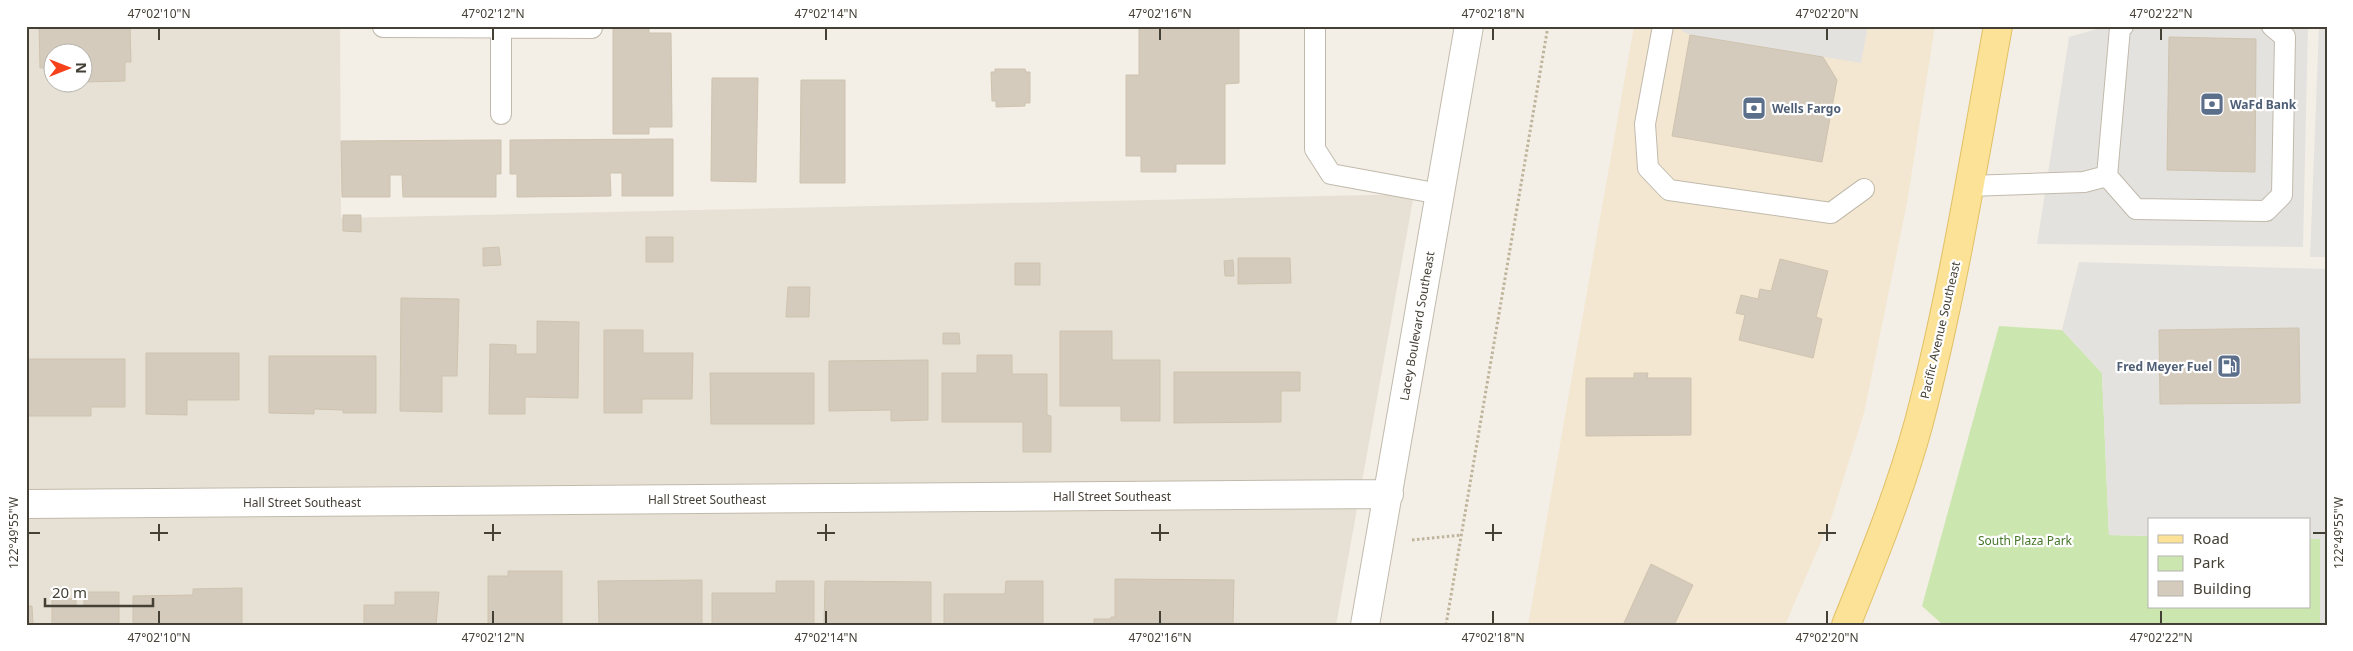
<svg xmlns="http://www.w3.org/2000/svg" width="2353" height="651" viewBox="0 0 2353 651" font-family="'Noto Sans',sans-serif">
<style>
.residential{fill:#e7e1d5;fill-rule:evenodd}
.commercial{fill:#f4e7d2}
.green{fill:#cce6b0}
.parking{fill:#e4e2de;fill-rule:evenodd}
.building{fill:#d4cbbc;stroke:#cfc3af}
.lines{fill:none;stroke-linecap:round;stroke-linejoin:round}
.lane-casing{stroke:#c1baac;stroke-width:22}
.street-casing{stroke:#c1baac;stroke-width:30}
.primary-casing{stroke:#e1c066;stroke-width:30}
.path{stroke:#bfb49b;stroke-width:3;stroke-dasharray:2.5 2.5;stroke-linecap:butt}
.lane{stroke:#fff;stroke-width:20}
.street{stroke:#fff;stroke-width:28}
.primary{stroke:#fce296;stroke-width:28}
.ticks{fill:none;stroke:#454036;stroke-width:2}
.labels{text-anchor:middle;dominant-baseline:central;stroke-width:4.5;stroke-linejoin:round;paint-order:stroke}
.service-label{font-size:12px;font-weight:bold;fill:#4e5e75;stroke:#fff;text-anchor:start}
.street-label{font-size:12px;fill:#454036;stroke:#fff}
.park-label{font-size:12px;fill:#45762a;stroke:#fff}
.neatline{fill:none;stroke:#454036;stroke-width:2}
.ticks-label{font-size:12px;text-anchor:middle;fill:#454036}
</style>
<rect width="100%" height="100%" fill="#f3efe6"/>
<path class="residential" d="M26,26H340L341,218L1414,194L1336,625H26ZM52,52H82V82H52Z"/>
<path class="commercial" d="M1634,26H1935L1907,203L1864,413L1831,519L1785,625H1528Z"/>
<path class="green" d="M1999,326L2062,330L2102,373L2109,535L2149,536V607H2309V539H2320V625H1943L1922,606Z"/>
<path class="parking" d="M1682,26H1868L1861,63L1690,35L1681,30Z
M2101,26H2308L2303,247L2037,244L2069,37L2100,28Z
M2319,26H2327V257H2310Z
M2079,262L2327,269V625H2320V539H2309V520H2149V536L2109,535L2102,373L2062,330ZM2299,328L2300,403L2160,404L2159,330Z"/>
<path class="building" d="M39,26H130L131,62H125V81L82,82V52H52V68H40Z
M613,26H649V33H671L672,127H649V134H613Z
M1139,26H1239V83L1225,84V164H1176V172H1141V156H1126V75H1139Z
M1690,35L1823,57L1837,80L1822,162L1672,136Z
M2169,37L2256,39L2255,172L2167,170Z
M995,69H1025L1026,72H1030V103H1025V106L996,107V101H992L991,72H995Z
M712,78H758L756,182L711,181Z
M801,80H845V183H800Z
M673,139V196H622V173H610L611,196L517,197V174H510V140Z
M501,140V174H496V197H403L402,175H390V197H342L341,141Z
M343,215H361V232L343,231Z
M646,237H673V262H646Z
M499,247L501,265L483,266V248Z
M1238,258H1290L1291,283L1238,284Z
M1780,259L1828,271L1816,317L1822,319L1813,358L1739,340L1745,315L1736,313L1741,295L1758,299L1760,289L1771,291Z
M1233,260L1234,276H1225L1224,261Z
M1015,263H1040V285H1015Z
M788,287H810L809,317H786Z
M401,298L459,299L457,376H442V412L400,411Z
M537,321L579,322L578,398L525,397V414H489L490,344L516,345V354H537Z
M2299,328L2300,403L2160,404L2159,330Z
M604,330H643V353H693L692,399H642V413H604Z
M1060,331H1112V360H1160V421H1121V406H1060Z
M943,333H959L960,344H943Z
M146,353H239V400H187V415L146,414Z
M977,355H1012V374H1047V415L1051,416V452H1023V422H942V373H977Z
M269,356H376V413H343V410L314,409V414L269,413Z
M26,359H125V407H91V416H26Z
M928,360V420L891,421V410L829,411V361Z
M1174,372H1300V391H1281V422L1174,423Z
M710,373H814V424H711Z
M1634,373H1648L1647,378H1691V435L1586,436V378H1634Z
M1651,564L1693,585L1674,625H1623Z
M508,571H562V625H488V576H508Z
M1115,579L1234,580L1233,625H1094V619H1111V617H1115Z
M702,580V625H599L598,581Z
M776,581H814V625H712V593H776Z
M825,581L931,582V625H824Z
M1006,581H1043V625H944V594H1005Z
M242,588V625H133V596L193,595V589Z
M84,592H119V625H52V598L76,599V606H84Z
M395,592H439L436,625H364V605H395Z
M26,606H32L33,625H26Z"/>
<g class="lines">
<g class="lane-casing">
<path id="lane" d="M1315,26V149L1331,174L1440,194
M1663,26L1645,124L1648,168L1669,190L1831,213L1864,189
M2123,26L2120,28L2107,176L2136,209L2266,211L2282,195L2285,37L2272,26
M383,27L592,28
M501,114V26
M1969,186L2084,182L2107,176"/>
</g>
<g class="street-casing">
<path id="street" d="M26,504L1389,494
M1365,625L1469,26"/>
</g>
<g class="primary-casing">
<path id="primary" d="M1846,625C1873,558 1900,492 1919,422C1953,292 1974,159 1998,26"/>
</g>
<path class="path" d="M1412,540L1461,535
M1446,625L1548,26"/>
<use href="#lane" class="lane"/>
<use href="#street" class="street"/>
<use href="#primary" class="primary"/>
</g>
<path class="ticks" d="M159,28V40M493,28V40M826,28V40M1160,28V40M1493,28V40M1827,28V40M2161,28V40M159,524V541M493,524V541M826,524V541M1160,524V541M1493,524V541M1827,524V541M28,533H40M150,533H168M484,533H501M817,533H835M1151,533H1169M1485,533H1502M1818,533H1836M2313,533H2326M159,611V624M493,611V624M826,611V624M1160,611V624M1493,611V624M1827,611V624M2161,611V624"/>
<defs>
<g id="bank-square" transform="scale(1.25)"><rect x="-9" y="-9" width="18" height="18" rx="4" fill="#5c6f8a" stroke="#fff"/><path d="M-6-4H6V4H-6ZM0-2.3a2.3 2.3 0 1 0 0 4.6a2.3 2.3 0 1 0 0-4.6Z" fill="#fff"/></g>
<g id="fuel-square" transform="scale(1.25)"><rect x="-9" y="-9" width="18" height="18" rx="4" fill="#5c6f8a" stroke="#fff"/><path d="M-5.5-6h7V0h2V4h1.3V-2.5L3-4.5l.8-.8L6-3V5H2.5V1h-1V6h-7ZM-4.2-4.7v3.2H.2V-4.7Z" fill="#fff"/></g>
</defs>
<g fill-rule="evenodd">
<use href="#bank-square" x="2212" y="104"/>
<use href="#bank-square" x="1754" y="108"/>
<use href="#fuel-square" x="2229" y="366"/>
</g>
<g class="labels">
<g class="service-label">
<text x="2230" y="104">WaFd Bank</text>
<text x="1772" y="108">Wells Fargo</text>
<text x="2212" y="366" text-anchor="end">Fred Meyer Fuel</text>
</g>
<g class="street-label">
<text transform="translate(1417 326) rotate(-80)">Lacey Boulevard Southeast</text>
<text transform="translate(1940 330) rotate(-77)">Pacific Avenue Southeast</text>
<text x="1112" y="496">Hall Street Southeast</text>
<text x="707" y="499">Hall Street Southeast</text>
<text x="302" y="502">Hall Street Southeast</text>
</g>
<g class="park-label">
<text x="2025" y="540">South Plaza Park</text>
</g>
</g>
<rect width="2353" height="651" fill="none" stroke="#ffffff" stroke-width="55"/>
<rect x="2148" y="518" width="162" height="90" fill="#ffffff" stroke="#b5b3af"/>
<rect x="2158" y="535" width="25" height="8" fill="#fce296" stroke="#b5b3af"/>
<text x="2193" y="544" font-size="15" fill="#454036">Road</text>
<rect x="2158" y="556" width="25" height="15" fill="#cce6b0" stroke="#b5b3af"/>
<text x="2193" y="568" font-size="15" fill="#454036">Park</text>
<rect x="2158" y="581" width="25" height="15" fill="#d4cbbc" stroke="#b5b3af"/>
<text x="2193" y="594" font-size="15" fill="#454036">Building</text>
<g transform="translate(68 68) rotate(90)"><circle r="24" fill="#ffffff" stroke="#b5b3af"/>
<path d="M0-4L9 19L0 12L-9 19Z" fill="#f5421b"/>
<text y="-8" font-size="14" font-weight="bold" text-anchor="middle" fill="#454036">N</text>
</g>
<path d="M45 598v8h108v-8" fill="none" stroke="#454036" stroke-width="2.5"/>
<text x="52" y="598" font-size="15" fill="#454036" stroke="#ffffff" stroke-width="4" paint-order="stroke">20 m</text>
<rect x="28" y="28" width="2298" height="596" class="neatline"/>
<g class="ticks-label">
<text x="159" y="18">47°02'10"N</text>
<text x="493" y="18">47°02'12"N</text>
<text x="826" y="18">47°02'14"N</text>
<text x="1160" y="18">47°02'16"N</text>
<text x="1493" y="18">47°02'18"N</text>
<text x="1827" y="18">47°02'20"N</text>
<text x="2161" y="18">47°02'22"N</text>
<text transform="translate(2339 533) rotate(-90)" y="4">122°49'55"W</text>
<text transform="translate(14 533) rotate(-90)" y="4">122°49'55"W</text>
<text x="159" y="642">47°02'10"N</text>
<text x="493" y="642">47°02'12"N</text>
<text x="826" y="642">47°02'14"N</text>
<text x="1160" y="642">47°02'16"N</text>
<text x="1493" y="642">47°02'18"N</text>
<text x="1827" y="642">47°02'20"N</text>
<text x="2161" y="642">47°02'22"N</text>
</g>
</svg>
